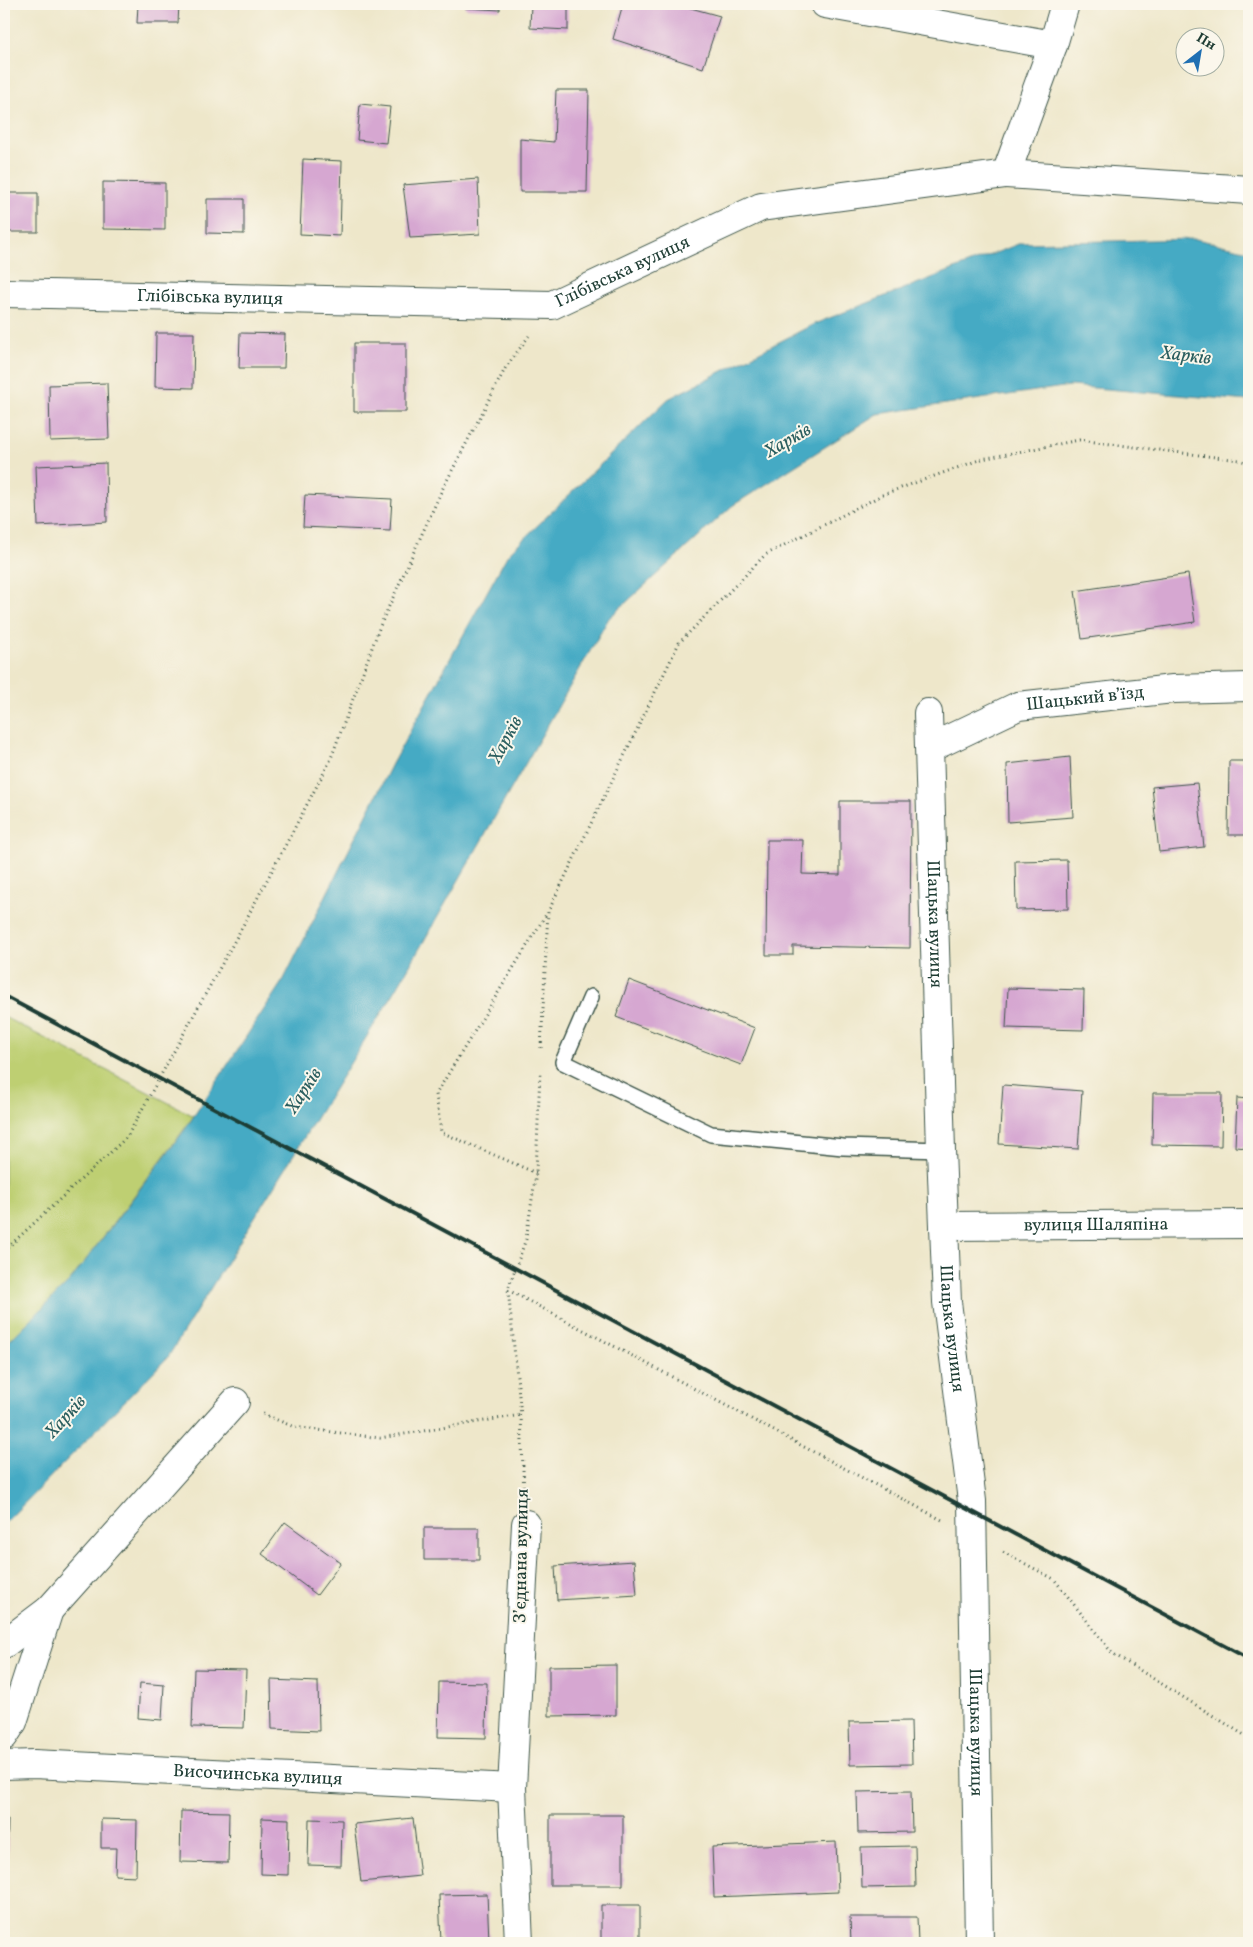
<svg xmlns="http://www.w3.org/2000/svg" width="1253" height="1947" viewBox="0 0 1253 1947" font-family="Vollkorn,serif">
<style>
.green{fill:#becf72;stroke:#6e8653}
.water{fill:#44aac4;stroke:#32747c}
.building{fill:#d6a7d1}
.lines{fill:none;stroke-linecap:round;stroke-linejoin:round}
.lane-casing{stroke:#3e564a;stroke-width:18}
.street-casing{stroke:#3e564a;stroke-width:30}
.path{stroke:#3e564a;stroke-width:3;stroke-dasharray:1 4;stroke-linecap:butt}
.lane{stroke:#fff;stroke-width:15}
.street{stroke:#fff;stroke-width:28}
.rail{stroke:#1f3d34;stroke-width:4}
.labels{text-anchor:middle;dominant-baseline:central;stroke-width:4;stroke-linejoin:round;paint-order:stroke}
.street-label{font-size:18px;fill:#1f3d34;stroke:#fbf7ec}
.water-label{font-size:19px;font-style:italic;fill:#2a5e5f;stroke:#fbf7ec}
</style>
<rect width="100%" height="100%" fill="#fbf7ec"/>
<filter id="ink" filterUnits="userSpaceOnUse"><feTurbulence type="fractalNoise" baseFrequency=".02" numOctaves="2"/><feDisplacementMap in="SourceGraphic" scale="10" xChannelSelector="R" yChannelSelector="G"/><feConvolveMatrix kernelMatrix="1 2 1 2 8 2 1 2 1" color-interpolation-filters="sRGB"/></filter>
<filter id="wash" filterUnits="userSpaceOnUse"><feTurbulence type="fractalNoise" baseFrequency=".0096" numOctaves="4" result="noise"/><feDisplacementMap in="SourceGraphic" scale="20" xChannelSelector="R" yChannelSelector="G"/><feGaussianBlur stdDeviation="1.12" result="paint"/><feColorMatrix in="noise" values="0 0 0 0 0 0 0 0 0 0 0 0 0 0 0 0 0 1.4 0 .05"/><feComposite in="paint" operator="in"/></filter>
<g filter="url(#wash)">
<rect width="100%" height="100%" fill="#eee7ca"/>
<path class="green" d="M4,1017L194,1116L70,1281L4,1346Z"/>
<path class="water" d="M1196,239L1249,251V401L1070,386L877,414L732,506L609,618L397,988L168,1357L4,1524V1346L70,1281L184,1131L284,979L393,762L508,554L668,399L814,324L1021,243Z"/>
<g id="blocks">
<path class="building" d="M138,4H179L178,23H137Z
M465,4H500V10L465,8Z
M531,4H568V30L530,28Z
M623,4H676L720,16L703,68L613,39Z
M556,90H589L587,192H520V139L554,142Z
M360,104L390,107L386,143L357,140Z
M303,159L342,161L340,236L300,234Z
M478,179L480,234L410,238L403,185Z
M103,182L165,183V230L103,229Z
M4,193H38V232H4Z
M207,199H244V234L207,233Z
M156,333H194L193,388L155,387Z
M240,333L285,334L284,368H239Z
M354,343H406V412H354Z
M107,383L109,439L50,441L49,385Z
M106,463L107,522L38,526L36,466Z
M305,495L392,499L390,531L303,527Z
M1188,574L1195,622L1082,639L1075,591Z
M1070,757L1073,817L1008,822L1007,764Z
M1229,761H1249V835H1228Z
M1197,783L1204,847L1159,852L1152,787Z
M840,801H911L910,948L793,946V955H766L767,840H803L802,874L840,875Z
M1067,860L1068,909L1016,910L1015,861Z
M629,980L755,1028L741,1065L616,1017Z
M1008,988L1084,990L1083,1030L1006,1028Z
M1003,1085L1082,1091L1078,1149L999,1144Z
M1153,1093H1222L1221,1146L1152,1145Z
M1237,1098L1249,1099V1148L1235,1147Z
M285,1522L341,1563L317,1595L262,1554Z
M424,1528H479V1560H424Z
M634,1561L637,1595L557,1600L555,1566Z
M616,1665V1715L549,1716V1666Z
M194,1669L246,1670L244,1728L192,1727Z
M271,1680L318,1682L319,1731L272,1729Z
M439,1682L487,1683L486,1738L438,1737Z
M140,1683L164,1685L162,1720L138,1718Z
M911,1721L912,1764L850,1765L849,1722Z
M911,1791L912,1832L858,1833L857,1792Z
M181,1811L229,1812L228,1863L180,1862Z
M550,1815H623V1885H550Z
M262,1818L289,1819L288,1875L261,1874Z
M413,1818L420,1876L361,1882L354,1824Z
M4,1819H8L7,1866H4Z
M101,1819L137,1820L136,1876L115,1875L116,1848H101Z
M309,1819L342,1820L341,1866L308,1865Z
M836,1842L838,1892L714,1897L712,1847Z
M915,1846L916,1887L862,1888L861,1847Z
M487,1894L489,1941L441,1942L439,1895Z
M601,1905H640V1943H601Z
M850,1917H917L918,1943H851Z"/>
</g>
</g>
<g filter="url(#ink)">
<use href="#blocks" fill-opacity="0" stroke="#3e564a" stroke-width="1"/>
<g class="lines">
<g class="lane-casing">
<path id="lane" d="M591,997L563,1062L711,1134L843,1147L941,1150"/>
</g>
<g class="street-casing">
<g id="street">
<path d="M825,4L1053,45"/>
<path d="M1006,174L1249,190"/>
<path id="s1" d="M4,293L552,305L761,207L1006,174L1053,45L1065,4"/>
<path id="s2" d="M928,713L941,1150L947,1302L972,1501L979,1943"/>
<path id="s3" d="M930,748L1018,706L1173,689L1249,687"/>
<path id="s4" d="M944,1226L1249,1224"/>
<path d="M4,1644L49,1610L235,1402"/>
<path d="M4,1736L13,1722L49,1610"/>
<path id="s5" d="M4,1765L34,1764L512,1788"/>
<path d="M519,1943L512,1788L526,1524"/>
</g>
</g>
<path class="path" d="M541,1048L548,912L679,643L765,555L884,494L982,459L1079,440L1239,460L1249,463
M536,1173L441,1132L436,1094L547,913
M4,1251L127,1137L240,931L330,761L380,626L442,490L506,367L529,336
M508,1290L942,1520
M263,1414L294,1427L380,1438L521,1415
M524,1496L521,1415L508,1289L526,1239L536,1173L540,1071
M1003,1552L1054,1579L1112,1653L1249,1738"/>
<use href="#lane" class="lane"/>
<use href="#street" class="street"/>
<path class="rail" d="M4,996L1249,1659"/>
</g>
</g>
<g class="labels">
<g class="street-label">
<text stroke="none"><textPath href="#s1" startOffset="626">Глібівська вулиця</textPath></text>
<text stroke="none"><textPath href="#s1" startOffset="206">Глібівська вулиця</textPath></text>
<text stroke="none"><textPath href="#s3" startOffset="165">Шацький в’їзд</textPath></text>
<text stroke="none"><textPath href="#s2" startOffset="211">Шацька вулиця</textPath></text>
<text stroke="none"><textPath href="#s4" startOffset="152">вулиця Шаляпіна</textPath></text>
<text stroke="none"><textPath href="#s2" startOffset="616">Шацька вулиця</textPath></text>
<text transform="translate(522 1556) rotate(-89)">З’єднана вулиця</text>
<text stroke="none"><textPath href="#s2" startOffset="1021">Шацька вулиця</textPath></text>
<text stroke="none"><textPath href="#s5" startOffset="254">Височинська вулиця</textPath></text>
</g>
<g class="water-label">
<text transform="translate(1186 356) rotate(7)">Харків</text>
<text transform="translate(788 441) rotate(-30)">Харків</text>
<text transform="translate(506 740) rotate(-62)">Харків</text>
<text transform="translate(304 1091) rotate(-57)">Харків</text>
<text transform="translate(66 1417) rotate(-48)">Харків</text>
</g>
</g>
<rect width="1253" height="1947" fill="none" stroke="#fbf7ec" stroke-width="20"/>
<g transform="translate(1200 52) rotate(31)"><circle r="24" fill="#fbf7ec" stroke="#a3ada2"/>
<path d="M0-4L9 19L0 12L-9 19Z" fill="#1f6fb2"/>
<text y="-8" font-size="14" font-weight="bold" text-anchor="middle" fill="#1f3d34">Пн</text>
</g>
</svg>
